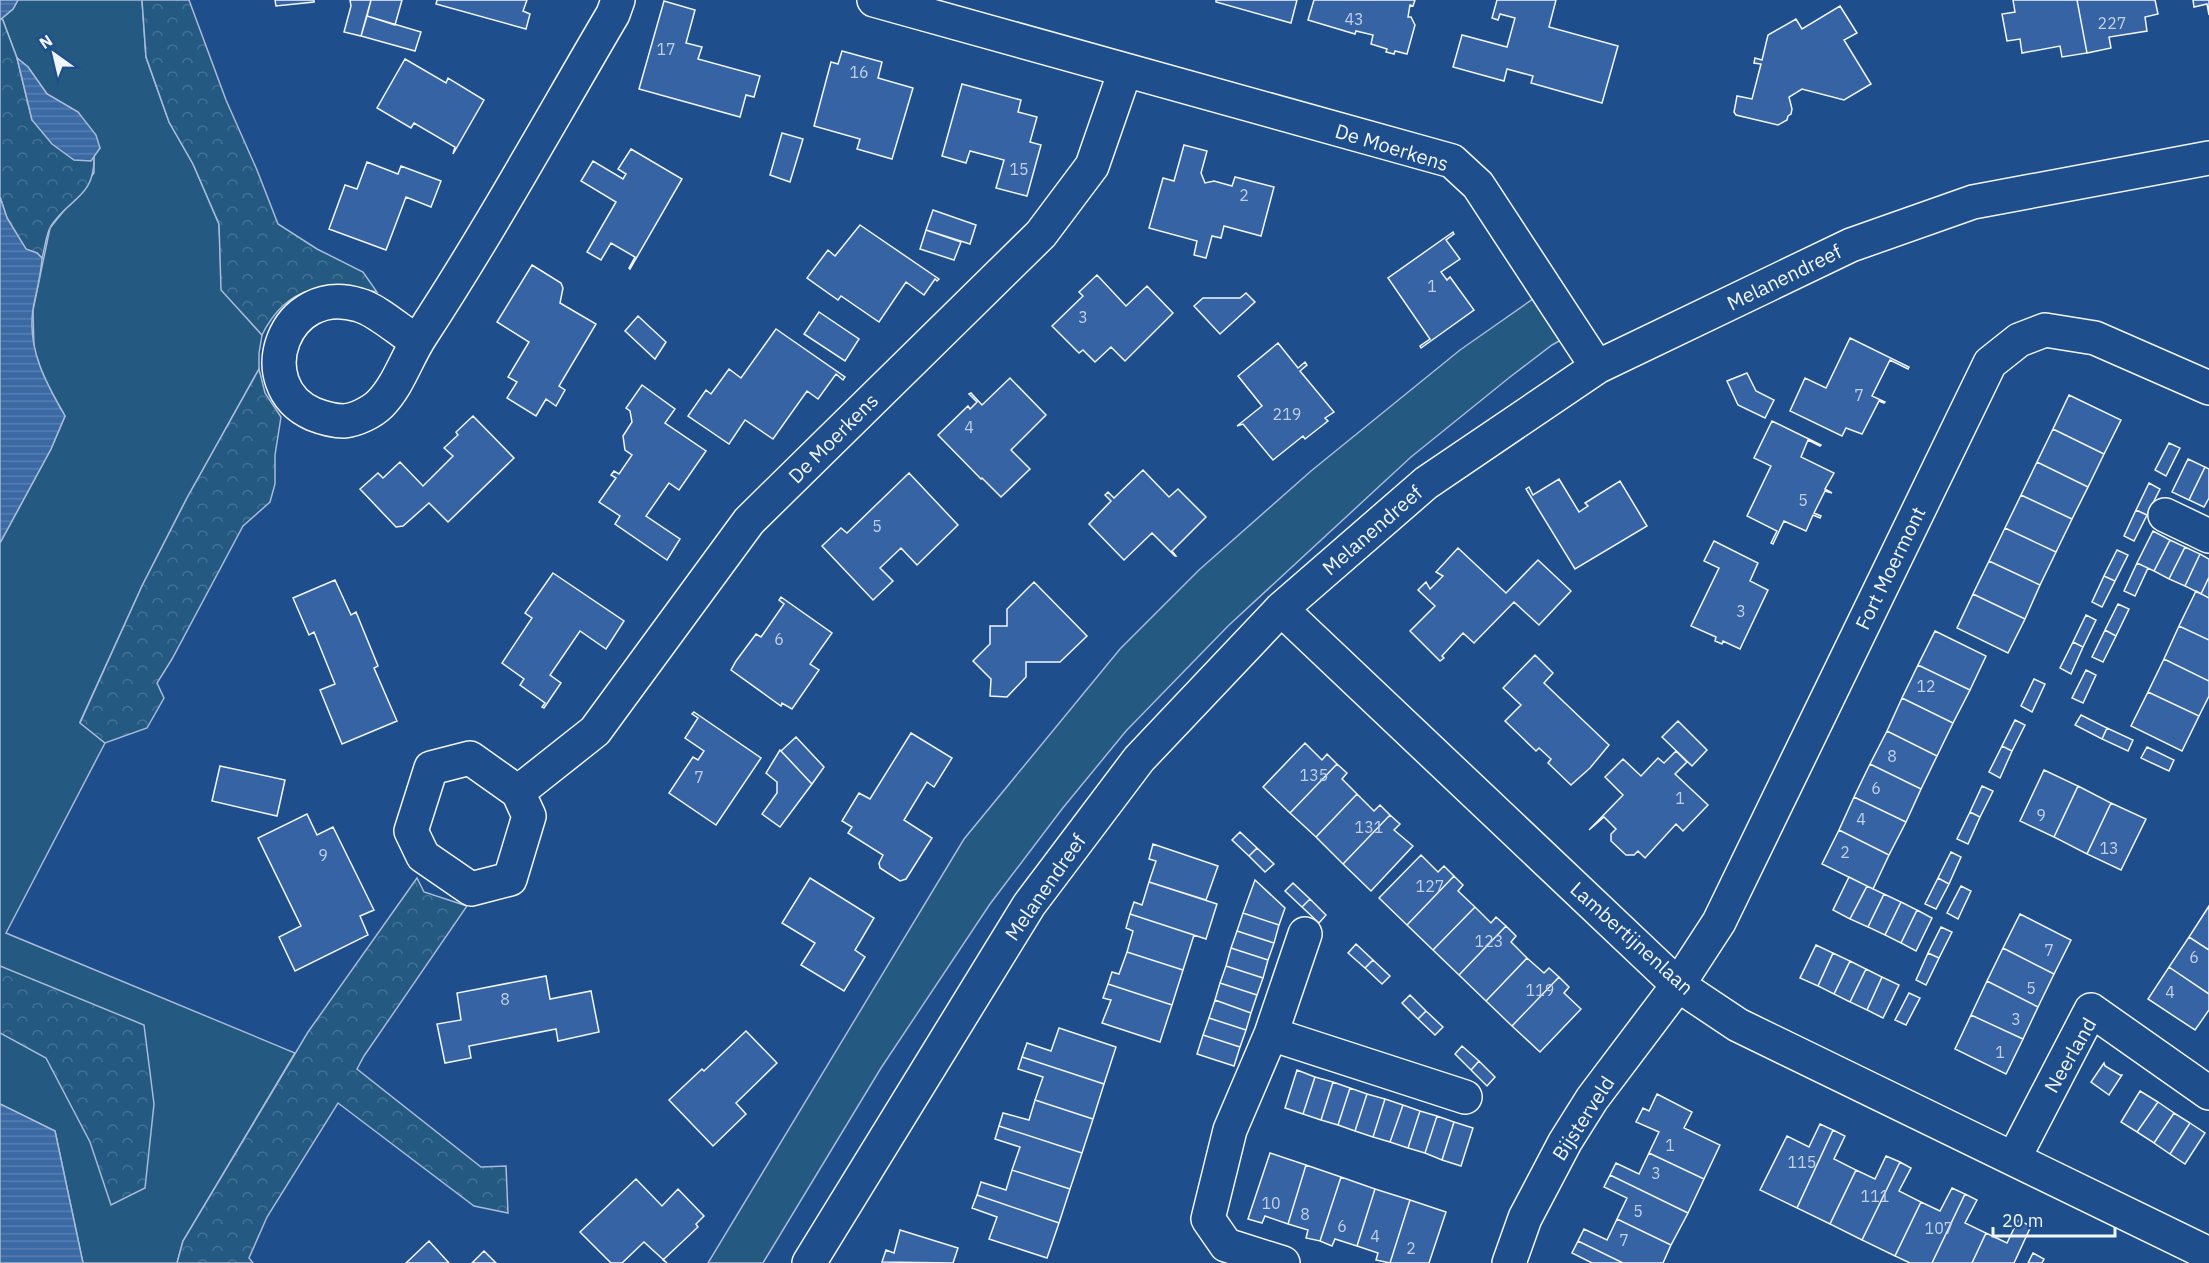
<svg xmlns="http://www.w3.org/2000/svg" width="2209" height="1263" viewBox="0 0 2209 1263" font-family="'IBM Plex Sans',sans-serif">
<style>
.green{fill:#245a82;stroke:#a8bbd7;stroke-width:1.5}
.forest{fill:url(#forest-crowns);stroke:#a8bbd7;stroke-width:1.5}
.water{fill:url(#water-rules);stroke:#a8bbd7;stroke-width:1.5}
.building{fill:#3563a3;stroke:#f2f6ff;stroke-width:1.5}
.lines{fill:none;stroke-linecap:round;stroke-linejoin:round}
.minor-casing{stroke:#f2f6ff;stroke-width:36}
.minor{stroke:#1f4e8c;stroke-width:33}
.labels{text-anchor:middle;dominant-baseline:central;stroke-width:4.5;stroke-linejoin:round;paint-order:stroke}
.number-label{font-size:16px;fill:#c3d1e8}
.street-label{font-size:20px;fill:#f2f6ff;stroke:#1f4e8c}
</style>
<defs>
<pattern id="forest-crowns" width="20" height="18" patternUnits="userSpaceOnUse" patternTransform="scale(1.5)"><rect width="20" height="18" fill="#245a82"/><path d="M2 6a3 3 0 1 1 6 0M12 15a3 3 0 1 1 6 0" fill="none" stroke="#447295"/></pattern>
<pattern id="water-rules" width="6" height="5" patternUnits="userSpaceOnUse" patternTransform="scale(1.5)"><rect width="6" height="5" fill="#3b69a3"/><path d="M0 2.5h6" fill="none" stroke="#587fb1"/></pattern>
</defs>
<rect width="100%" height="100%" fill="#1f4e8c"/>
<path class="green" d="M18,0H142L146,57L169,122L193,164L219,224L222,290L262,335L259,353V369L187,498L142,586L80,722L105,743L6,933L295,1053L183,1241L177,1263H83L55,1131L0,1104V543L51,449L65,416L45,381L34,350L33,310L50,228L94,173V155L100,148L78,112L47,94L28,67L17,58L2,18L13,9Z
M1540,294L1568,336L1552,345L1510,377L1411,457L1228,626L1126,731L1062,809L990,904L881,1068L763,1263H708L964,839L1120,649L1199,570L1311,471L1460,350Z"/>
<path class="forest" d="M142,0H189L226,100L257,170L278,224L317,249L363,272L377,292C327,281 287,284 262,335L221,290L219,224L193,164L169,122L146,57Z
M2,18L17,58L32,120L94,155C95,198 71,196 51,226C46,234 45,248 42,258L37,253L26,250L7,218L0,197V20Z
M259,369L265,393L281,417L275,455V484L270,502L243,526L172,659L157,683L164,698L147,728L105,743L80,723L142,586L187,498Z
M417,878L424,892L467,906L364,1056L357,1069L481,1167L506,1166L508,1213L474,1206L338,1103L267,1217L249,1258L253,1263H177L183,1241L308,1032Z
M0,966L144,1025L154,1104L145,1188L111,1205L90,1142L46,1058L0,1033Z"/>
<path class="water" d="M0,0H18L13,9L0,20Z
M17,58L28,67L47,94L78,112L96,135L100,148L91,161L74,160L52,144L32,120Z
M0,197L7,218L26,249L37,253L42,258C41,276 36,292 33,309C27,349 46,383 65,416L51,449L0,543Z
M0,1104L55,1131L83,1263H0Z"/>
<path class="building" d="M275,0H314V2L276,6Z
M350,0H371L361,36L344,32L351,6Z
M371,0H402L395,25L367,16Z
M437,0H527L523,11L530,14L526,29L436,4Z
M1216,0H1297L1291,23L1216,2Z
M1314,0H1415L1413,6L1410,5L1408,17H1411L1415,25L1407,54L1395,51L1394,54L1386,52L1387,49L1371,44L1373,35L1356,31L1355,34L1308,20Z
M1497,0H1556L1549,27L1618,46L1602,103L1531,83L1533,76L1507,69L1504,81L1453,67L1462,35L1507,47L1515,18L1500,14L1498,20L1492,18Z
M2013,0H2077L2087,53L2062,57L2060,46L2022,53L2020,39L2007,41L2002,14L2015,12Z
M2077,0H2155L2158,14L2145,17L2147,31L2109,37L2111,48L2087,53Z
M2193,0H2209V15L2207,4L2194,7Z
M664,1L695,10L686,43L702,47L698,59L760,76L754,97L746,95L740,117L639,89Z
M1840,6L1857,33L1844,40L1871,84L1844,100L1802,89L1789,97L1792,109L1791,114L1788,116L1787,120L1778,125L1736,115L1734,112L1737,96L1752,99L1761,64L1754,63L1755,58L1762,60L1768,35L1796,19L1802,29Z
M367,16L421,32L415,51L361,36Z
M842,51L882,62L878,78L913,88L892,159L857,149L860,139L814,126L831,62L838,64Z
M405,59L446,83L448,78L484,100L453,154L455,147L414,123L411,128L377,108Z
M962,84L1021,100L1018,112L1037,117L1030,142L1041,145L1027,196L996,188L1004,160L970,151L966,163L942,156Z
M782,133L803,139L790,182L770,175Z
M1184,145L1207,151L1201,173L1205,183L1214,181L1232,186L1235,177L1274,187L1261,236L1224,226L1221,238L1212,236L1206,258L1194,255L1197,241L1149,228L1163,178L1174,181Z
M631,149L682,179L630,269L629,268L635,257L611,243L601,260L587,252L616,202L581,181L593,161L623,179L626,174L618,169Z
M367,162L398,174L401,166L441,181L431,207L406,197L386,250L329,229L345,185L357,189Z
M933,210L976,225L970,244L926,230Z
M860,225L939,279L937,281L935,279L924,295L906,282L879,322L841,296L838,300L807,278L828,250L835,256Z
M926,230L961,242L954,260L920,249Z
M1453,232L1454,234L1446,240L1460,259L1441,272L1447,280L1450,277L1474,310L1421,348L1420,346L1430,339L1388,278Z
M532,265L561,283L563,288L560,303L596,324L559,386L565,390L556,406L546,399L536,416L507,398L517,382L508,377L529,342L497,322Z
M1097,275L1126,306L1147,286L1173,313L1125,361L1111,347L1095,362L1083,350L1079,353L1052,326L1083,296L1079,292Z
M1246,293L1255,302L1220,334L1194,306L1203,298H1240Z
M819,312L859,339L845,361L804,334Z
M638,316L666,342L655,359L625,331Z
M776,329L845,377L843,380L836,374L818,399L807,391L773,439L745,420L729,444L688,416L706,390L711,394L729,369L741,378Z
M1850,338L1909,367L1908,369L1890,360L1872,396L1885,402L1884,403L1879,401L1862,434L1846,428L1842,436L1790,411L1805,378L1826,388Z
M1278,343L1298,368L1305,362L1307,365L1300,371L1334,412L1325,418L1328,421L1305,439L1303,436L1273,460L1243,424L1237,426L1262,406L1238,376Z
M1747,373L1756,391L1774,400L1765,418L1738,405L1727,381Z
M1010,378L1046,415L1011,450L1030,469L1001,497L982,478L981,479L938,435L968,406L970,409L977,402L969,394L971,393L982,405Z
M642,385L675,409L665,423L706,451L679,490L669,483L646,516L680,539L667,560L615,524L620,516L599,502L616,478L611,475L614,471L619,474L632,455L625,450L623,436L632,422L630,411L626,408Z
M2069,395L2121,420L2104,454L2053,429Z
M473,416L514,458L448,522L429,503L403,526L396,527L360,489L378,473L383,478L400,462L423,486L453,456L444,448L458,435L456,432Z
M1772,421L1821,445L1820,446L1808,440L1801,457L1834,473L1825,489L1832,493L1825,491L1814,513L1821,516L1820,518L1813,515L1806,531L1784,521L1773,544L1771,543L1777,531L1747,516L1771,466L1754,458Z
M2053,429L2104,454L2088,487L2037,462Z
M2169,443L2180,448L2166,476L2155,470Z
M2188,459L2205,467L2189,500L2172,492Z
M2037,462L2088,487L2072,519L2021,495Z
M2205,467L2209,469V498L2204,507L2189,500Z
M1143,470L1169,497L1178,489L1206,517L1172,551L1176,556H1175L1152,533L1124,560L1089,524L1111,501L1105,495L1108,492L1114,498Z
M909,473L958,525L917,565L901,548L880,568L893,581L873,600L822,546L841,528L847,533Z
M1559,479L1579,512L1588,506L1585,503L1620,481L1647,526L1575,569L1526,489L1529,487L1533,495Z
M2149,483L2160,489L2147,515L2136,510Z
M2021,495L2072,519L2056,552L2005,528Z
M2136,510L2147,515L2134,541L2124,536Z
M2005,528L2056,552L2040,585L1989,561Z
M2153,531L2170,540L2154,571L2137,563Z
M2170,540L2185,547L2169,579L2154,571Z
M1714,541L1758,563L1750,581L1768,590L1740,649L1723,641L1722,644L1715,641L1716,637L1691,626L1719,568L1704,561Z
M2185,547L2200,554L2185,586L2169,579Z
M1458,548L1506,593L1538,560L1571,591L1539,625L1514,602L1474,643L1463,633L1442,656L1444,658L1440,661L1410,631L1435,606L1418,590L1426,582L1430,589L1443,576L1436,572Z
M2117,550L2128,555L2115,581L2104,576Z
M2200,554L2209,559V577L2201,594L2185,586Z
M1989,561L2040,585L2025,619L1973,594Z
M2137,563L2148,568L2135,596L2124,591Z
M553,573L624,621L606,649L580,631L550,675L561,683L544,708L542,707L545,703L520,685L524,679L502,663L532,618L525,613Z
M2104,576L2115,581L2102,607L2092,602Z
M2209,577V598L2201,594Z
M335,580L351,615L356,612L378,666L374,668L397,721L342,744L320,690L335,684L314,632L309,635L293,598Z
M1034,582L1087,636L1060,662H1026V677L1007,697L990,696L991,679L973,661L990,644V626H1007V609Z
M2196,591L2209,598V640L2179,626Z
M1973,594L2025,619L2008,653L1957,628Z
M781,597L832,633L810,664L819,670L792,709L782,703L781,706L731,670L736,661L756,634L761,637L784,604L779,600Z
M2118,604L2129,609L2116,636L2105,630Z
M2086,615L2096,620L2083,647L2073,642Z
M2179,626L2209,640V681L2164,659Z
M2105,630L2116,636L2103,662L2092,657Z
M1935,631L1986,656L1970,690L1918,665Z
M2073,642L2083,647L2071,674L2060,668Z
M1535,655L1553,673L1544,683L1609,745L1590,768L1571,785L1548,763L1551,759L1539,748L1536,751L1505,721L1521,705L1503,688Z
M2164,659L2209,681V696L2199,716L2148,692Z
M1918,665L1970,690L1953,723L1902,698Z
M2086,670L2096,675L2083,703L2072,698Z
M2034,679L2045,684L2032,712L2021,706Z
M2148,692L2199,716L2182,751L2131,726Z
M1902,698L1953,723L1937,756L1887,731Z
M694,712L761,758L716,825L669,793L693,757L698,760L704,751L685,738L698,718L692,714Z
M2081,715L2107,728L2102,739L2075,725Z
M2015,720L2025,725L2012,751L2002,746Z
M1678,721L1707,750L1692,766L1662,737Z
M2107,728L2133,740L2128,751L2102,739Z
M1887,731L1937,756L1921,789L1870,764Z
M911,733L952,758L934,787L927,782L904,820L932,838L906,879L900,881L880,868L879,863L883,855L848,833L852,827L842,821L859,793L870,799Z
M796,737L824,767L812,784L781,751Z
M1305,743L1322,760L1327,754L1337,764L1290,813L1263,787Z
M2002,746L2012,751L2000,778L1989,772Z
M2147,747L2174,760L2169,771L2141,758Z
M780,750L812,784L780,827L762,814L777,793V782L766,773Z
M1676,751L1687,762L1675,774L1708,805L1683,831L1676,824L1645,858L1638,851L1634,855H1626L1611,841V834L1616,829L1604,817L1589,830L1623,795L1605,777L1623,759L1641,776L1658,758L1664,763Z
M1337,764L1347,773L1342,779L1357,794L1316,837L1290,813Z
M1870,764L1921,789L1906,822L1854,797Z
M220,766L285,780L277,816L212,801Z
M2044,770L2078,786L2054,837L2020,821Z
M1982,786L1993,791L1980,817L1970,812Z
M2078,786L2111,803L2087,854L2054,837Z
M1357,794L1374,811L1380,805L1390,815L1343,864L1316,837Z
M1854,797L1906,822L1889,855L1839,830Z
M2111,803L2146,819L2121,870L2087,854Z
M1970,812L1980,817L1968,844L1957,839Z
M307,814L317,835L333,827L374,910L360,916L368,935L295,971L279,937L301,926L258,838Z
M1390,815L1400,824L1394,830L1413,846L1371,891L1343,864Z
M1839,830L1889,855L1873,889L1822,864Z
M1240,832L1257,848L1249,856L1232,840Z
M1153,844L1218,866L1206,900L1149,882L1156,861L1149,859Z
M1257,848L1274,864L1265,872L1249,856Z
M1951,852L1961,857L1949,884L1938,878Z
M1421,855L1438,872L1444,866L1454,876L1407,925L1379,898Z
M1454,876L1463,885L1458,891L1475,907L1433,950L1407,925Z
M1849,877L1867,886L1850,919L1833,910Z
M810,878L874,918L855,950L865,957L844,991L801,965L815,943L782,923Z
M1938,878L1949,884L1936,909L1925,904Z
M1255,880L1285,908L1279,925L1243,913Z
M1149,882L1217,904L1206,939L1130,914L1134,902L1142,905Z
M1293,883L1310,899L1302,907L1285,891Z
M1867,886L1884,894L1868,927L1850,919Z
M1961,886L1971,891L1958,919L1947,913Z
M1884,894L1901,902L1885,935L1868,927Z
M1310,899L1326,915L1319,923L1302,907Z
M1901,902L1917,910L1901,943L1885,935Z
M2209,906V950L2189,937Z
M1475,907L1491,923L1496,917L1506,926L1459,975L1433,950Z
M1917,910L1932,918L1916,951L1901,943Z
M1243,913L1279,925L1274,943L1237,931Z
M1130,914L1194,935L1183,970L1127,952L1133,931L1126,928Z
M2020,914L2071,940L2054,974L2003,948Z
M1506,926L1516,936L1511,942L1527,958L1486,1001L1459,975Z
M1941,927L1952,932L1939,958L1928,953Z
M1237,931L1274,943L1268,960L1231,948Z
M2189,937L2209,950V994L2169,967Z
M1356,944L1373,960L1365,968L1348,953Z
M1816,945L1833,953L1818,986L1800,978Z
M1231,948L1268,960L1263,978L1226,966Z
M2003,948L2054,974L2038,1007L1987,981Z
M1127,952L1183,970L1172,1005L1108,984L1112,972L1119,974Z
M1833,953L1850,961L1834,994L1818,986Z
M1928,953L1939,958L1926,985L1916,980Z
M1527,958L1544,973L1549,968L1559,977L1512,1026L1486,1001Z
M1373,960L1390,976L1382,984L1365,968Z
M1850,961L1866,969L1850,1002L1834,994Z
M1226,966L1263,978L1257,995L1220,983Z
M2169,967L2209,994V1010L2195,1030L2148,999Z
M1866,969L1882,977L1867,1010L1850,1002Z
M546,976L550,999L591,991L599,1032L558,1041L556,1029L469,1046L471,1058L445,1063L437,1024L461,1020L457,993Z
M1559,977L1569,987L1564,993L1581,1009L1540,1052L1512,1026Z
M1882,977L1899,985L1883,1018L1867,1010Z
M1987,981L2038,1007L2023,1039L1971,1015Z
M1220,983L1257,995L1251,1013L1215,1000Z
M1108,984L1172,1005L1160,1042L1102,1023L1111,1000L1103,998Z
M1909,993L1920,998L1906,1025L1895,1020Z
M1410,995L1426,1011L1418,1019L1402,1003Z
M1215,1000L1251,1013L1246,1030L1209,1018Z
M1426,1011L1443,1027L1435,1035L1418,1019Z
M1971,1015L2023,1039L2006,1074L1955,1049Z
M1209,1018L1246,1030L1240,1047L1203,1035Z
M1059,1028L1116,1047L1104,1084L1022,1057L1027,1043L1051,1051Z
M746,1031L777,1063L736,1103L746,1114L713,1146L669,1100L702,1069L704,1071Z
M1203,1035L1240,1047L1234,1066L1197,1054Z
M1462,1046L1479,1061L1471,1070L1455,1054Z
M1022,1057L1104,1084L1093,1119L1035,1100L1043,1077L1018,1069Z
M1479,1061L1495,1077L1487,1086L1471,1070Z
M2104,1063L2105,1066L2120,1075H2122L2109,1095L2091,1082Z
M1297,1070L1315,1077L1303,1114L1285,1108Z
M1315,1077L1333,1082L1321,1120L1303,1114Z
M1333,1082L1350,1088L1338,1125L1321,1120Z
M1350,1088L1367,1094L1355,1131L1338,1125Z
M2140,1091L2158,1102L2137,1132L2121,1122Z
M1367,1094L1385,1099L1373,1137L1355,1131Z
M1657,1094L1692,1112L1684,1128L1720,1145L1704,1179L1649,1153L1659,1132L1636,1122L1643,1108L1649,1111Z
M1385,1099L1403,1105L1390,1142L1373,1137Z
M1035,1100L1093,1119L1082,1153L999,1126L1003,1113L1029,1120Z
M2158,1102L2174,1113L2154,1143L2137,1132Z
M1403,1105L1420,1111L1408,1148L1390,1142Z
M1420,1111L1437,1116L1425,1153L1408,1148Z
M2174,1113L2190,1123L2170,1154L2154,1143Z
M1437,1116L1454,1122L1442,1160L1425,1153Z
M1454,1122L1473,1128L1461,1166L1442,1160Z
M2190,1123L2205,1133L2185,1164L2170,1154Z
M1820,1124L1833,1130L1797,1208L1760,1190L1787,1136L1809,1147Z
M999,1126L1082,1153L1070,1189L1012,1170L1020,1147L995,1139Z
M1833,1130L1845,1136L1834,1159L1856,1170L1830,1224L1797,1208Z
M1270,1153L1306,1165L1288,1224L1265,1216L1262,1223L1248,1219Z
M1649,1153L1704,1179L1688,1213L1610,1175L1616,1163L1639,1174Z
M1886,1156L1900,1162L1862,1240L1830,1224L1856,1170L1875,1179Z
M1900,1162L1911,1168L1899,1191L1921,1202L1895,1256L1862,1240Z
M1306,1165L1341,1177L1320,1241L1306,1238L1308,1230L1288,1224Z
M1012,1170L1070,1189L1059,1223L977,1195L981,1182L1006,1190Z
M1610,1175L1688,1213L1671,1245L1617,1219L1627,1198L1604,1187Z
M1341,1177L1375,1189L1357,1246L1335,1239L1332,1246L1320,1241Z
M636,1179L662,1206L678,1189L704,1216L696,1224L698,1227L663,1260L667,1263L644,1242L622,1263H611L580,1232Z
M1952,1188L1965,1194L1932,1263H1910L1895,1256L1921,1202L1940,1211Z
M1375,1189L1410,1200L1390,1263L1376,1260L1378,1253L1357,1246Z
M1965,1194L1977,1200L1965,1223L1986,1233L1972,1263H1932Z
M977,1195L1059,1223L1047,1258L989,1239L997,1217L972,1208Z
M1410,1200L1446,1212L1429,1263H1390Z
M1617,1219L1671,1245L1663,1263H1623L1578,1241L1584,1229L1607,1240Z
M2018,1220L2031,1226L2014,1263H1972L1986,1233L2007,1243Z
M900,1230L958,1248L953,1263L882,1262L886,1250L894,1253Z
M429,1241L449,1263H406Z
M1578,1241L1623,1263H1592L1572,1253Z
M484,1251L496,1263H472Z
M2033,1253L2044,1259L2042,1263H2028Z"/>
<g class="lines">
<g class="minor-casing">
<path id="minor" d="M874,0L1452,161L1478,185L1597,367
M416,341C400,331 377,310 359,305C284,282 248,385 313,414C323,418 333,421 344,421C356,420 372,412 380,404C399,385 407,356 422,334C490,230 550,121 613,14L618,0
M2165,515L2209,536
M1281,609L1678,985L1738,1025L2209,1254
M518,792L470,758L431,768L411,831L423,856L471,889L510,879L529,816L518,792L595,731L749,521L1041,234L1092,166L1125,71
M1271,1034L1465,1097
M2014,1158L2091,1010L2209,1093
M809,1263L1029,905L1139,759L1281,609L1426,483L1597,367L1851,245L1973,202L2209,158
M1283,1263L1226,1245L1208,1219L1230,1130L1271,1034L1305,934
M1509,1263L1525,1218L1565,1142L1592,1099L1678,985L1719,922L1990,363L2019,340L2045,330L2095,338L2209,388"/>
</g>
<use href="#minor" class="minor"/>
</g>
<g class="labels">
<g class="number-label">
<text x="1354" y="19">43</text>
<text x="2112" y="23">227</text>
<text x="666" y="49">17</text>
<text x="859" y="72">16</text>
<text x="1019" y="169">15</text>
<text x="1244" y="195">2</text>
<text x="1432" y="286">1</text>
<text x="1083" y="317">3</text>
<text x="1859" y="395">7</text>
<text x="1287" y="414">219</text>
<text x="969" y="427">4</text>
<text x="1803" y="500">5</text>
<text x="877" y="526">5</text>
<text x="1741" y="611">3</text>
<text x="779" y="639">6</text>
<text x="1926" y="686">12</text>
<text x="1892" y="756">8</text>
<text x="1314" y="775">135</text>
<text x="699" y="777">7</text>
<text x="1876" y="788">6</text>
<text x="1680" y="798">1</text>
<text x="2041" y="815">9</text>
<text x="1861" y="819">4</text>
<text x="1369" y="827">131</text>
<text x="2109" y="848">13</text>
<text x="1845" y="852">2</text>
<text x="323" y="855">9</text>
<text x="1430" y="886">127</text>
<text x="1489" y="941">123</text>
<text x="2049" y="950">7</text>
<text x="2194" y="957">6</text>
<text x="2031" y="988">5</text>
<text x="1540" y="990">119</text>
<text x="2170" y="992">4</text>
<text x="505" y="999">8</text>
<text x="2016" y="1019">3</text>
<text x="2000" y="1052">1</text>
<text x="1670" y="1145">1</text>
<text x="1802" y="1162">115</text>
<text x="1656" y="1173">3</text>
<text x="1875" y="1196">111</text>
<text x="1271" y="1203">10</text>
<text x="1638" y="1211">5</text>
<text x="1305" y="1214">8</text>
<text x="1342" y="1226">6</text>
<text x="1939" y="1228">107</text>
<text x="1375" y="1236">4</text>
<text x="1624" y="1240">7</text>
<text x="1411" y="1248">2</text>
</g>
<g class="street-label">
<text transform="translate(1392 147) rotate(17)">De Moerkens</text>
<text transform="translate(1784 277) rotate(-26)">Melanendreef</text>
<text transform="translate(833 438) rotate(-45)">De Moerkens</text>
<text transform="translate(1372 530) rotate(-41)">Melanendreef</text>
<text transform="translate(1890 568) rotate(-64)">Fort Moermont</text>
<text transform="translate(1045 887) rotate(-55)">Melanendreef</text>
<text transform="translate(1632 938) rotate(42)">Lambertijnenlaan</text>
<text transform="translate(2070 1055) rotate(-60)">Neerland</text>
<text transform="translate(1583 1118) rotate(-57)">Bijsterveld</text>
</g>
</g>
<g transform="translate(54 54) rotate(326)" stroke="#1f4e8c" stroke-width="4.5" paint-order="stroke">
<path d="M0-4.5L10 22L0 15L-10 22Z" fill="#f2f6ff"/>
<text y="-9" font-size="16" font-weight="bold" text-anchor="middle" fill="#f2f6ff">N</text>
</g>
<path d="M1993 1227v9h122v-9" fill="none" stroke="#f2f6ff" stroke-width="3"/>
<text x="2002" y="1227" font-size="18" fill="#f2f6ff" stroke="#1f4e8c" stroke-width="4.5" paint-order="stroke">20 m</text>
</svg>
